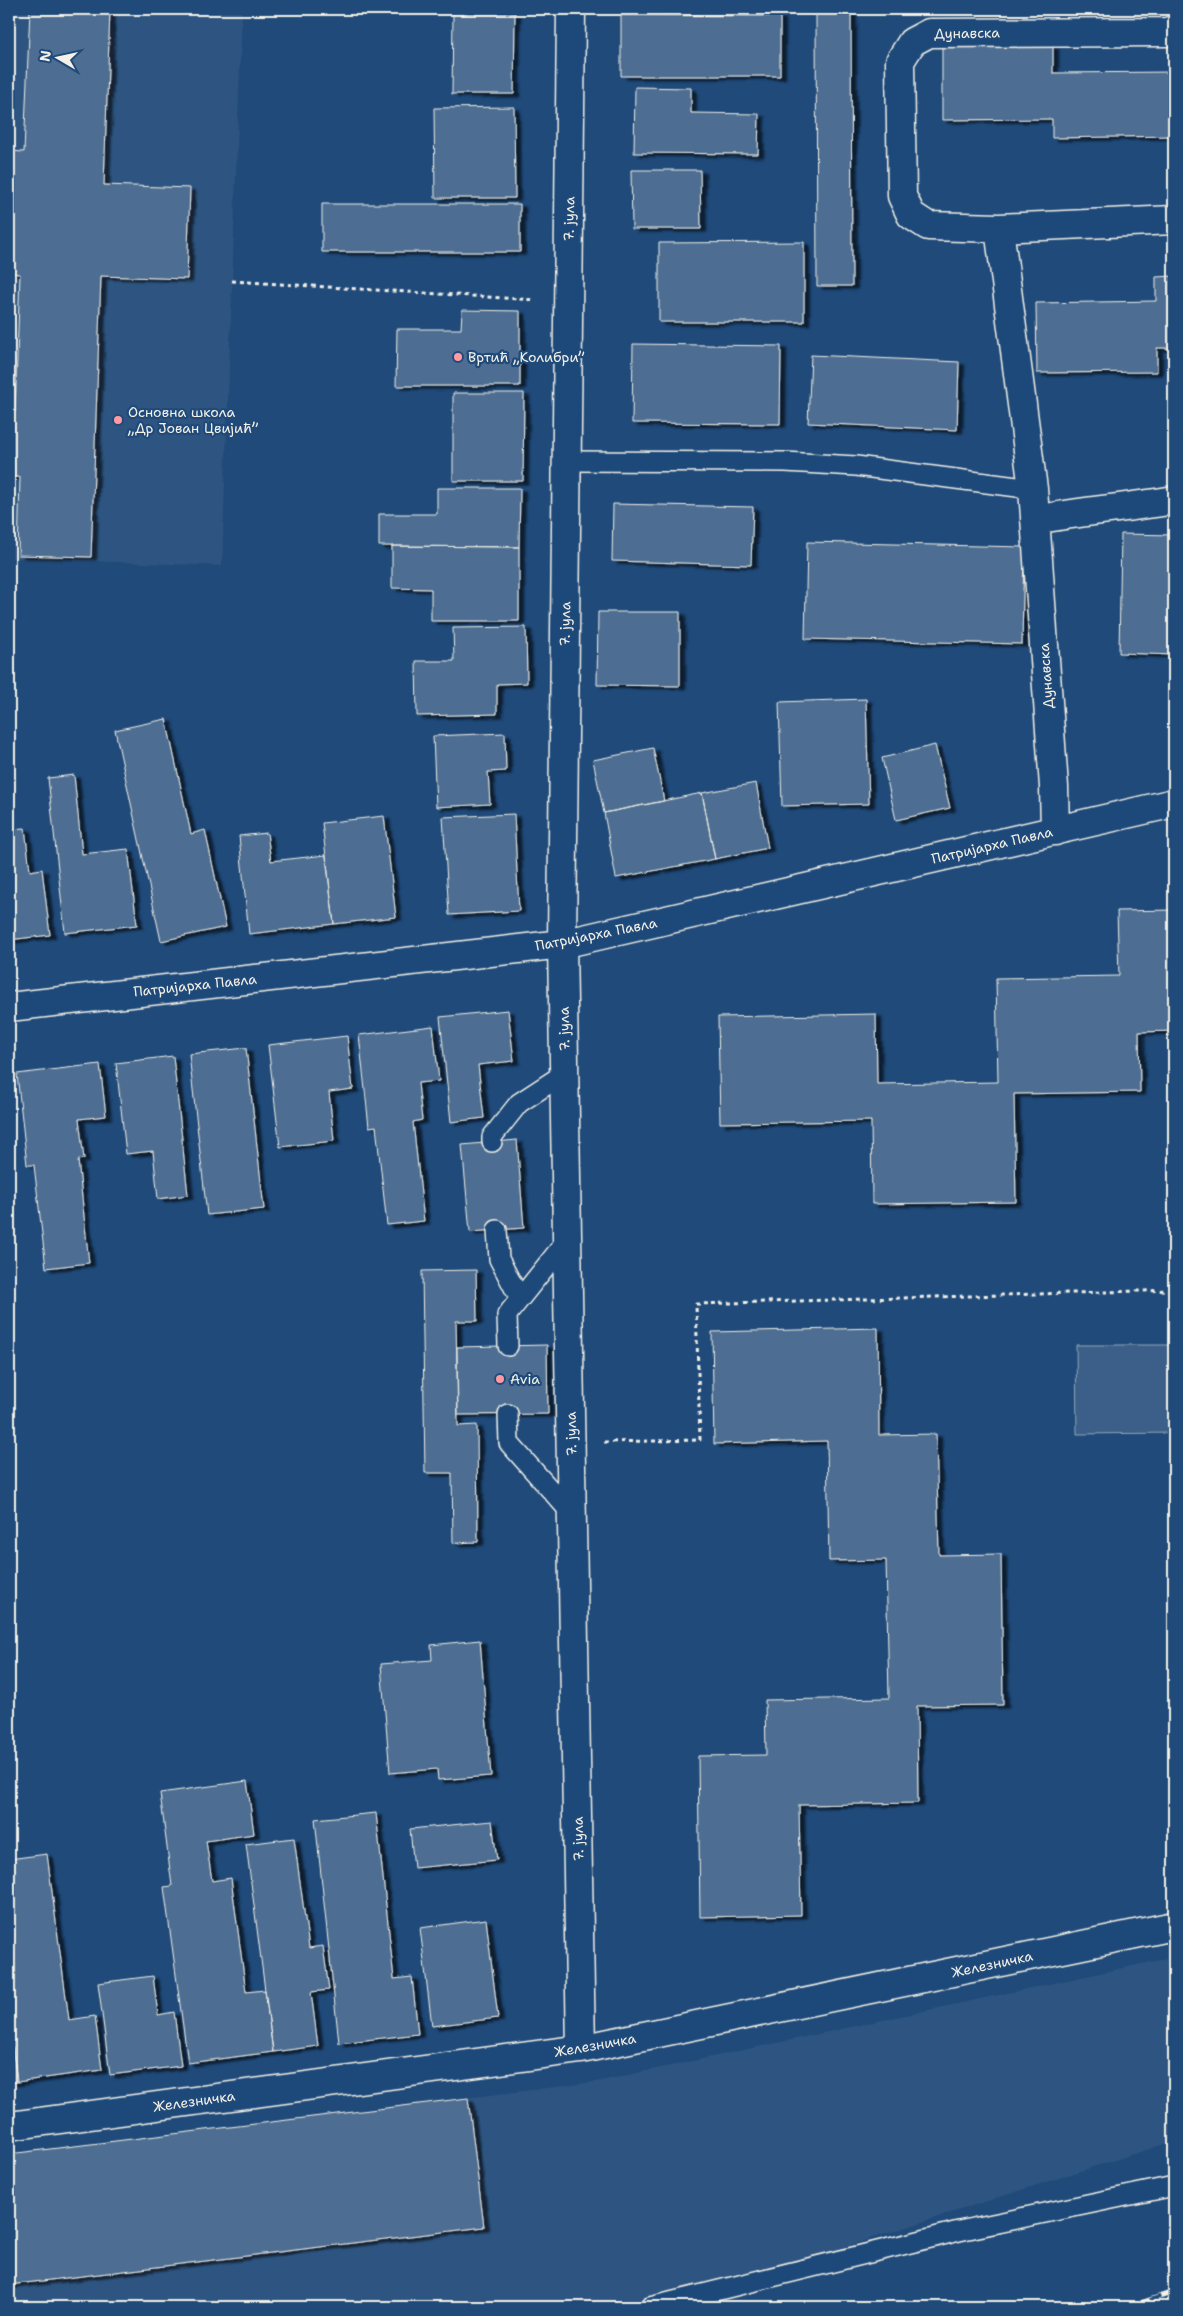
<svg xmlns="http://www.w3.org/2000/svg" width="1183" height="2316" viewBox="0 0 1183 2316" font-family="'Shantell Sans',sans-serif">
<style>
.built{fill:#2d5581}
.park{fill:#3a5f88;stroke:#97a8b8}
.building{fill:#4d6e92;stroke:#f4f1e8;filter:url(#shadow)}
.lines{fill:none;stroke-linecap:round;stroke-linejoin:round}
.lane-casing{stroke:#f4f1e8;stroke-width:22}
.street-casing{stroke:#f4f1e8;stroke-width:31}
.path{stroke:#f4f1e8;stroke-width:3;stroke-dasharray:4 4;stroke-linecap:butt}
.lane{stroke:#1f4a7a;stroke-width:19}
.street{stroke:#1f4a7a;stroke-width:28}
.rail-casing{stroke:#f4f1e8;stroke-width:5.5}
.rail{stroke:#1f4a7a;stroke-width:4;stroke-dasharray:11;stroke-linecap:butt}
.poi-dot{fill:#ff9aa2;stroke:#1f4a7a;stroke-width:2}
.labels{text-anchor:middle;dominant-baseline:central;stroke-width:4.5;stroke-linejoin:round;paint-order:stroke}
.street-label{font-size:14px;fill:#f4f1e8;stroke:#1f4a7a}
.poi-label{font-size:14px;fill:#f4f1e8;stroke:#1f4a7a;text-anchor:start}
</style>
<defs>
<filter id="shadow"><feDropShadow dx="5.5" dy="3" stdDeviation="1" flood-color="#0009"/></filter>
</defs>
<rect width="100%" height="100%" fill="#1f4a7a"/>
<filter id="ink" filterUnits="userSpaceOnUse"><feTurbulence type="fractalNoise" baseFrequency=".02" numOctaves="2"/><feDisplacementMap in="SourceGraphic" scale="10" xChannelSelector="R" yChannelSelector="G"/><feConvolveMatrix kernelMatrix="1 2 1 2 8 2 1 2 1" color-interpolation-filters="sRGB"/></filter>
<g filter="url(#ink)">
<path class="built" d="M9,9H242L222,566L9,558Z
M915,9H1069V10L915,11Z
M1174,1957V2141L659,2307H9V2154L596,2082Z"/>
<path class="park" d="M1076,1345H1174V1433L1077,1434Z"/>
<path class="building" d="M30,9H110L104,185L190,188L187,279L101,276L91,557L18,555L20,477H9V411L15,412L20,274L9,273V151L24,152Z
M637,9H751V13H637Z
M816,9H851L852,286H817Z
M453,13H515L514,94H452Z
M621,15L780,16V76H621Z
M1053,46V73L1174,72V136L1052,138V119L942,120V47Z
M635,87L691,88V113L759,114L758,154L634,153Z
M514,107L515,198H435L434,108Z
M631,170H700L701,229H632Z
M322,204H520V252H322Z
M804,242V322H659V243Z
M1174,276V348H1157V372L1037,373L1036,303L1156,301V277Z
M462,310L520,311V386H396L397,329H461Z
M633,344L781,346L780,424L632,423Z
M811,355L959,362L957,430L808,423Z
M453,393H524L523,481H453Z
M437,488H520L519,547L379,546V514H437Z
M613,504L753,507L751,565L612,561Z
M1121,534L1174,535V655L1119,653Z
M807,542L1024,547L1022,644L805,639Z
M392,546L519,547V621H431V589L392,588Z
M598,612H680V686L597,685Z
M526,627L527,683L497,684V714L417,716L416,661H454L453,628Z
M866,699L869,804L782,806L779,702Z
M166,719L191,834L205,830L226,927L161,941L115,730Z
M505,733L506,771L488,772L490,804L436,807L433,736Z
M935,745L950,808L896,820L882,758Z
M653,748L664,801L604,813L593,760Z
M74,775L82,854L128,849L137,925L65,933L48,778Z
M756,783L768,848L715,859L702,793Z
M702,793L715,859L616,878L604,813Z
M514,814L519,911L449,915L443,817Z
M384,816L396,917L334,924L322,823Z
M9,826V829L25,828L30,871L42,869L50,935L9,940Z
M267,833L271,861L326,855L334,924L249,934L239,836Z
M1174,910V1031L1139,1032L1140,1092L1014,1094L1016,1202L872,1204L871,1121L720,1123L718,1017L876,1014L877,1084L998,1082L996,978L1119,976L1117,911Z
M508,1010L514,1061L478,1065L484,1118L451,1122L440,1017Z
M433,1026L439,1081L418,1083L422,1120L413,1122L424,1221L387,1225L376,1126L369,1127L359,1035Z
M347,1036L353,1089L329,1092L334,1141L280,1147L268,1045Z
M246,1048L264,1209L207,1215L189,1054Z
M173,1056L188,1195L158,1199L153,1151L126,1154L116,1063Z
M100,1064L106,1116L79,1119L84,1159L78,1160L89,1263L46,1268L34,1165H27L17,1074Z
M517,1140L524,1228L470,1232L462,1145Z
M476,1270L477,1321H456L458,1426L477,1425L478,1542L453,1543L452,1473H425L422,1271Z
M878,1328L879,1435L936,1434L939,1555L1001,1554L1003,1705L917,1706L918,1803L799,1805L801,1915L700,1917L698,1756L766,1755L765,1700L889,1698L886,1560L829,1561L827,1441L714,1444L712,1332Z
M547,1345L548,1414L458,1415L457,1347Z
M480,1640L491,1776L438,1780L437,1769L390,1773L381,1664L432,1660L431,1645Z
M247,1781L254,1834L206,1841L212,1881L231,1878L246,1992L265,1990L273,2052L188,2063L164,1887L172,1886L160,1793Z
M376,1813L394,1979L412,1977L418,2034L339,2043L315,1819Z
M492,1821L497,1860L414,1868L410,1829Z
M294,1838L309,1948L323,1946L329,1990L311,1992L318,2046L273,2052L246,1844Z
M47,1854L69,2020L95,2016L102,2070L17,2082L9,2017V1931L13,1930L9,1899V1859Z
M486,1919L498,2018L432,2026L420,1928Z
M153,1976L158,2015L174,2012L181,2066L110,2075L98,1983Z
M9,2017L17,2082L9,2083Z
M468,2098L484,2227L9,2285V2154Z"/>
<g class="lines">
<g class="lane-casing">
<path id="lane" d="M567,461L785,462L856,466L1033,489
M492,1142V1137L519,1103L565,1073
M497,1230L499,1259L520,1299
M508,1346L507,1315L567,1240
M508,1414L509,1443L572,1514
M650,2307L959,2231L1174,2186"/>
</g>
<g class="street-casing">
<path id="street" d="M571,9L562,944L581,2049
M999,228L1174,220
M1035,520C1081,511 1128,508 1174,500
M1055,831L1054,787L1033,489L999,228L928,226L911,215L902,196L900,61L912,42L929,33L1170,32L1174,29
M9,1007L562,944L1174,803
M9,2126L581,2049L1174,1926"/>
</g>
<path class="path" d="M232,281L535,300
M604,1442L700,1440L696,1304L1174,1290"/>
<use href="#lane" class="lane"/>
<use href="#street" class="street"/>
<g class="rail-casing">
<path id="rail" d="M1129,2307L1174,2292"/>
</g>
<use href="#rail" class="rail"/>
</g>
</g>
<g class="poi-dot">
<circle cx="458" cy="357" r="5"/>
<circle cx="118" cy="420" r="5"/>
<circle cx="500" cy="1379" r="5"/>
</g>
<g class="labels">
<g class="street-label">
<text transform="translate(967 33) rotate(-1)">Дунавска</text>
<text transform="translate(569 219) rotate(-89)">7. јула</text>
<text transform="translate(565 624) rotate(-89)">7. јула</text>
<text transform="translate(1046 676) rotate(-94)">Дунавска</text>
<text transform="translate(992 845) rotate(-13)">Патријарха Павла</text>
<text transform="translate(596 934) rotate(-11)">Патријарха Павла</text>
<text transform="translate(195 985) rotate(-6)">Патријарха Павла</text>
<text transform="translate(564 1029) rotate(-91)">7. јула</text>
<text transform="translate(571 1434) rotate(-91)">7. јула</text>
<text transform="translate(578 1839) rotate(-91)">7. јула</text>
<text transform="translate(992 1964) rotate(-12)">Железничка</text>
<text transform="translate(595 2045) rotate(-10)">Железничка</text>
<text transform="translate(194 2101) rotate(-8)">Железничка</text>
</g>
<g class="poi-label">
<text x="468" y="357">Вртић „Колибри”</text>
<text x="128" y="412">Основна школа<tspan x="128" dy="16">„Др Јован Цвијић”</tspan></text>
<text x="510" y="1379">Avia</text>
</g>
</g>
<rect width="1183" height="2316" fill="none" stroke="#1f4a7a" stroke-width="30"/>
<rect x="15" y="15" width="1153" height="2286" fill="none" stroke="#f4f1e8" stroke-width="2" filter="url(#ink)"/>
<g transform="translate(58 58) rotate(279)" stroke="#1f4a7a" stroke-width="4" paint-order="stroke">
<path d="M0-4L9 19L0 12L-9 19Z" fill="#f4f1e8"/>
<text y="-8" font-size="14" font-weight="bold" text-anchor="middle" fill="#f4f1e8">N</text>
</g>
</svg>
